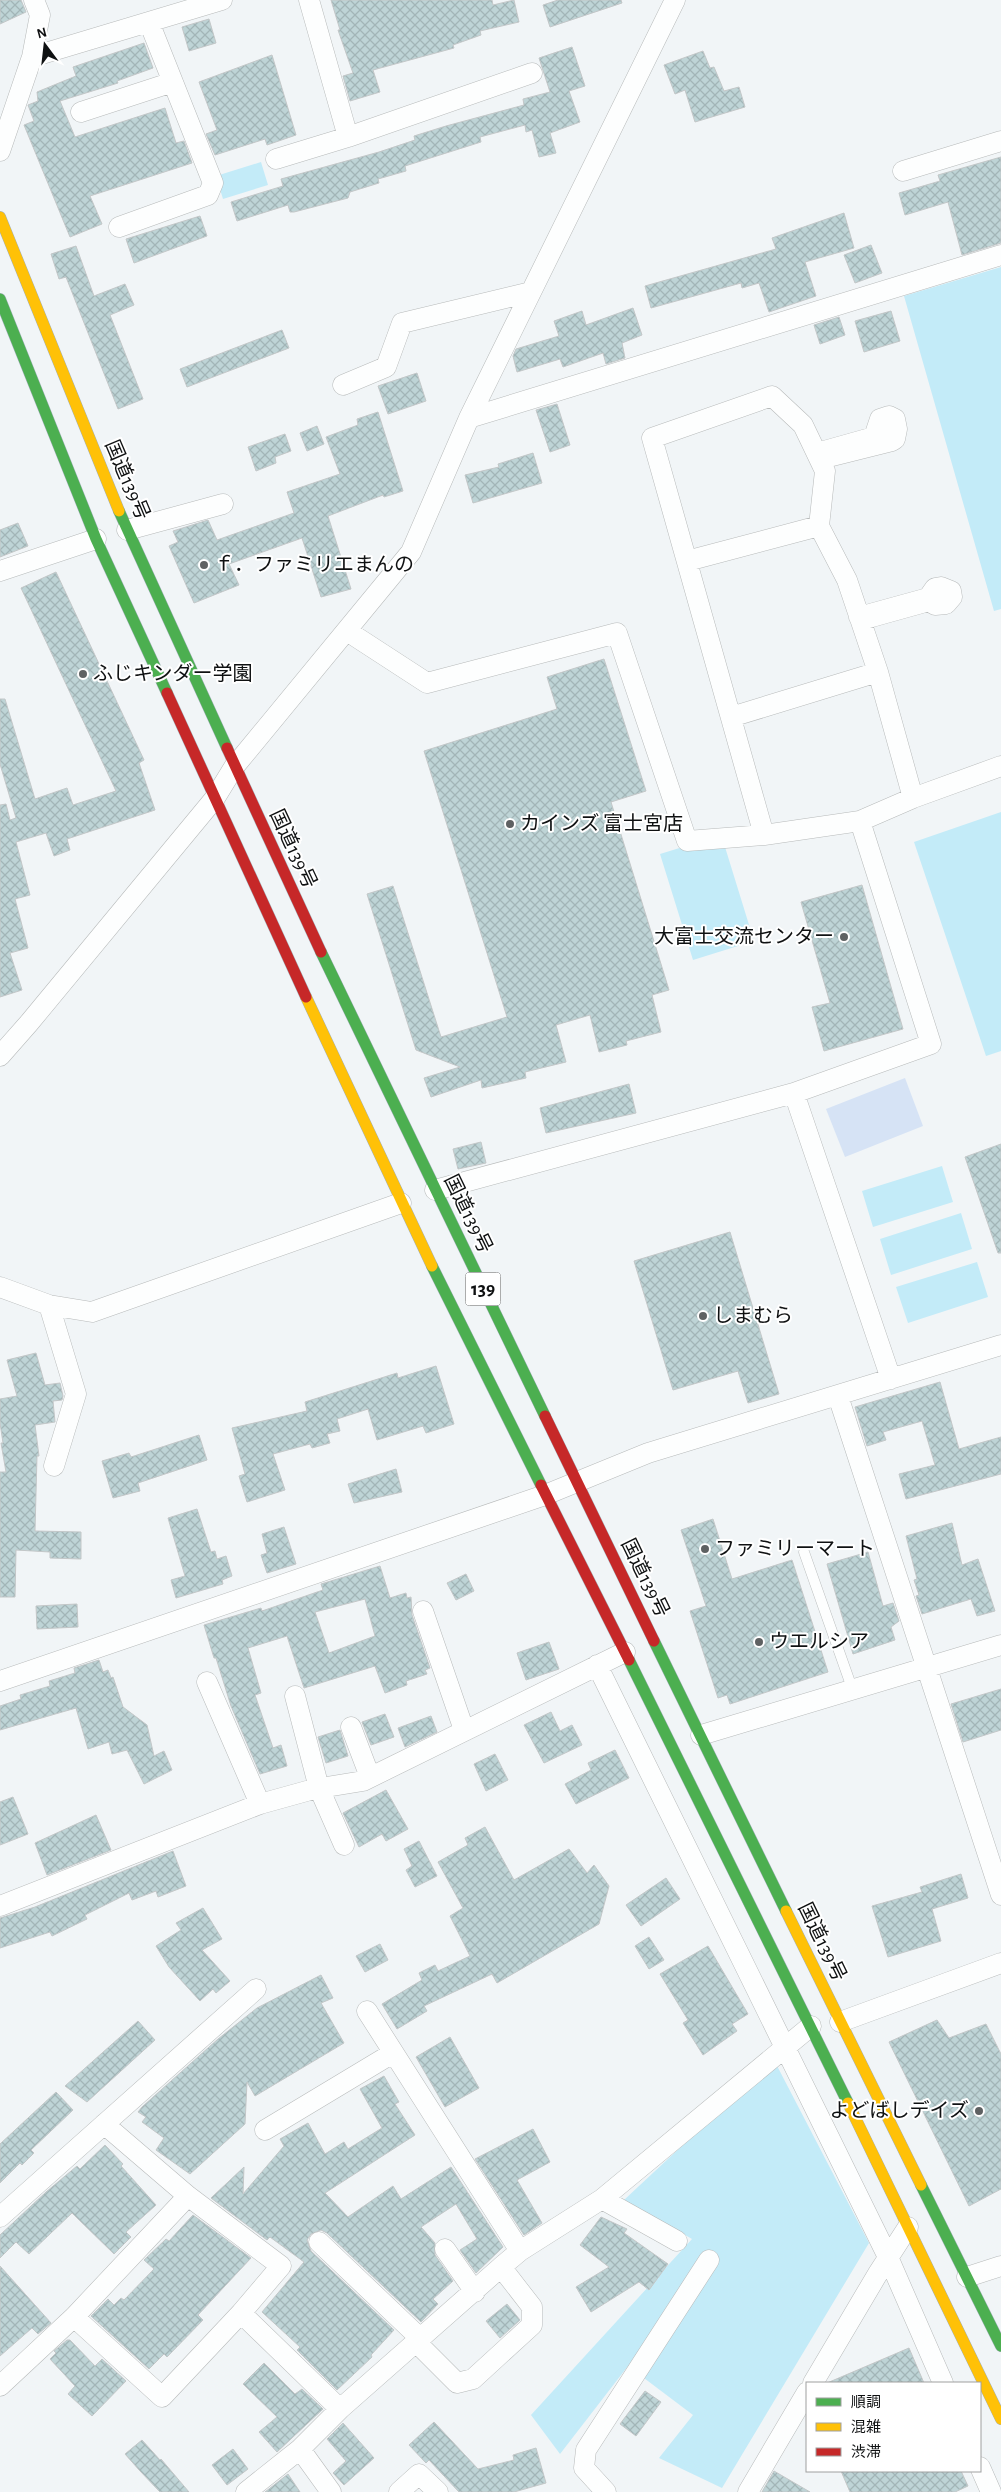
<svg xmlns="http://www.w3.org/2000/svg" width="1001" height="2492" viewBox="0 0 1001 2492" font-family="'Alegreya Sans','Noto Sans JP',sans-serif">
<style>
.green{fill:#c3ebf8}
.water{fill:#d6e3f5}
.building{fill:url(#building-cross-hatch);stroke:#c3c7c8;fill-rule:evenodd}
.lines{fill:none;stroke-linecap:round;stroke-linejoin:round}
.lane-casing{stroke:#b7baba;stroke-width:11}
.street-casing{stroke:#b7baba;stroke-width:21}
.fast-casing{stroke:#a3b1ba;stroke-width:12}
.slow-casing{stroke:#a3b1ba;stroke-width:12}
.jam-casing{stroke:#a3b1ba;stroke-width:12}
.lane{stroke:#fdfefe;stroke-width:10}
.street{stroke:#fdfefe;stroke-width:20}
.fast{stroke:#4caf50;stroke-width:11}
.slow{stroke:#ffc107;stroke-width:11}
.jam{stroke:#c62828;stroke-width:11}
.poi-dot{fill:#5e6162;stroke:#fff;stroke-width:2}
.labels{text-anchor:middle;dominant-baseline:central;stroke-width:4;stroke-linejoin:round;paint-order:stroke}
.shield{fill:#fff;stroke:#575859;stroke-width:1}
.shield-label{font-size:19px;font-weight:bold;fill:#0f1112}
.street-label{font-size:20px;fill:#0f1112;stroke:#fff}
.poi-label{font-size:20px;fill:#0f1112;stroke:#fff;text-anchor:start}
</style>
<defs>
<pattern id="building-cross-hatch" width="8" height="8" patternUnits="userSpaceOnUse" patternTransform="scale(1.25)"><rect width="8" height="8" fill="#bed4d6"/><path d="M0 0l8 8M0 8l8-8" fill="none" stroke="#a2b5b7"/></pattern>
</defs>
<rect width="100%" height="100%" fill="#f1f5f7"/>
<path class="green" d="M261,162L268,185L223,199L216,176Z
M1001,267V609L994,611L904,296Z
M1001,812V1051L986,1056L914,842Z
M686,846L725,847L754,941L693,960L660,854Z
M942,1166L953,1202L873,1227L862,1191Z
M961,1213L972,1249L891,1275L880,1239Z
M977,1262L988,1297L908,1323L896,1287Z
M774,2060L869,2243L722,2488L659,2458L693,2415L628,2366L560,2454L531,2415L692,2239L624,2200Z"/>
<path class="water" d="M905,1078L923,1126L845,1157L826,1109Z"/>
<path class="building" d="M0,0H21L26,12L0,24Z
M331,0H492L493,5L514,0L519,22L480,31L481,35L453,45L454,48L373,70L380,92L350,101L343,76L353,73L338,30H340Z
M558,0H621L622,3L550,27L543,5Z
M209,19L216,43L189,51L182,27Z
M144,43L153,68L117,81L118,83L60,101L75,137L165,108L176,143L184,141L192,163L90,196L102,224L70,237L24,125L34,121L28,105L38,101L37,92L76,76L73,67Z
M572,47L585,86L569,91L580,122L550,133L556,153L539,157L532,130L526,132L525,125L480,137L481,142L405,166L406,171L378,179L379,183L350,192L348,198L294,212H290L288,205L237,221L231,202L283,186L281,179L379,152L415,140L414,136L446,126L524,105L523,99L550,92L539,58Z
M703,51L710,68L714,67L724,91L739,87L745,107L695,122L685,90L675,94L664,65Z
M272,55L296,135L267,145L265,139L215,155L206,134L217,130L199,82Z
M1001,157V243L962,255L948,202L905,215L899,193L940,181L938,175Z
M844,213L854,248L805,262L816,296L769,312L759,283L742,288L741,283L651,308L645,286L776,249L772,238Z
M200,216L207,236L134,263L126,239Z
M871,245L882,273L855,283L844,255Z
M76,246L94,296L125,284L134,305L110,315L143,399L118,409L66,277L59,279L51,254Z
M633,308L642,335L622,343L625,358L606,364L603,353L563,367L560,359L517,372L513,356L516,349L559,336L554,321L582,311L586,325Z
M891,311L900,341L864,352L855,321Z
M839,317L845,335L820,344L814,325Z
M282,330L289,348L187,387L180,369Z
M417,373L426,401L388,414L378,386Z
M557,404L570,445L550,452L536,410Z
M378,412L403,491L384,497L383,495L328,516L351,589L321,597L302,538L229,564L239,585L194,603L169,546L178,542L173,531L208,520L217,540L294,513L287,492L340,474L326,437L358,425L357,419Z
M317,426L324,444L307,451L300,433Z
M285,434L291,451L275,457L276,463L256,471L248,447Z
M533,453L542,483L473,503L465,475L499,467L498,464Z
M18,523L28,546L0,557V530Z
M56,572L144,760L139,763L155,810L67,839L70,850L54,856L46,833L16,842L30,895L15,899L28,948L10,953L22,990L0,997V805L6,804L10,820L16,818L0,764V699H5L35,799L67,788L73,805L116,791L21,588Z
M604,659L646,791L611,802L669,990L652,995L661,1032L626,1041L627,1045L599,1052L590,1015L556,1025L566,1062L525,1072L526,1078L482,1088L481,1080L431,1097L424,1078L460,1067L416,1050L367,894L393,886L441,1037L507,1017L424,751L557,709L547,677Z
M862,885L903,1029L824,1051L812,1007L830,1003L801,902Z
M629,1084L636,1113L546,1133L540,1108Z
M481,1142L486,1163L458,1169L453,1149Z
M1001,1144V1253H998L965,1157Z
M730,1232L779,1394L748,1403L738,1371L673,1390L634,1261Z
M36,1353L45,1385L60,1383L63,1396L62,1400L53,1401L55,1422L35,1425L39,1456H37L35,1531L81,1532V1559L50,1558V1552L16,1550L15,1597H0V1472H6L1,1443H3L0,1423V1399L17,1396L7,1360Z
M436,1366L454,1424L426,1433L423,1426L377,1440L368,1409L337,1419L340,1431L327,1434L330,1443L312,1448L310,1444L273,1454L285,1490L247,1502L239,1476L245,1474L232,1428L307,1411L305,1402L397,1373L398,1378Z
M940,1382L959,1449L1001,1437V1474L906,1499L899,1474L935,1465L922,1421L883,1432L886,1440L867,1446L855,1407Z
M199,1435L207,1460L138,1483L140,1491L113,1498L102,1461L129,1453L131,1457Z
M396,1469L402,1492L354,1503L348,1484Z
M197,1509L211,1552L215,1551L217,1559L226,1556L232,1576L222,1580L223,1584L176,1598L171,1580L185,1576L168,1518Z
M713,1519L732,1579L792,1560L828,1672L730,1704L727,1695L718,1698L690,1611L706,1606L681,1530Z
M952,1523L962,1565L978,1559L995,1611L977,1616L971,1599L922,1614L916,1596L919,1595L914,1580L917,1579L906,1536Z
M284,1527L296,1564L267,1573L261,1555L267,1553L262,1534Z
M868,1552L883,1606L893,1603L899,1621L891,1627L895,1640L853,1654L827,1564Z
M380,1566L390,1598L406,1593L407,1598L411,1597L412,1615L430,1668L425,1670L427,1674L406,1681L407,1685L385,1693L375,1666L304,1688L287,1636L248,1648L261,1693L255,1695L273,1748L281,1745L287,1766L260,1774L231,1706L216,1658H214L204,1625L261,1608L262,1611L323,1590L321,1584ZM365,1599L375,1636L329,1653L315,1612Z
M466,1574L474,1591L456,1600L447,1583Z
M77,1604L78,1627L37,1629L36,1606Z
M549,1642L559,1669L526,1680L517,1653Z
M99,1660L103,1672L108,1670L111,1678L113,1677L123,1707L147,1725L154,1756L164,1751L172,1770L144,1784L127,1750L112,1754L109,1742L88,1749L76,1708L0,1730V1706L21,1699L20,1695L50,1686L49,1681L75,1673L74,1668Z
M1001,1689V1730L963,1742L951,1704Z
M551,1712L560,1731L572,1725L582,1745L544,1763L524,1725Z
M385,1714L394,1737L371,1745L362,1722Z
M431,1716L437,1732L405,1747L398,1728Z
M340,1730L348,1756L326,1763L318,1737Z
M615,1750L629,1778L576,1804L565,1784L591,1770L588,1763Z
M495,1754L508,1780L486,1791L474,1764Z
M386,1790L408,1829L386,1841L382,1834L359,1847L343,1813Z
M13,1797L28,1834L0,1845V1802Z
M96,1815L111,1850L47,1875L35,1843Z
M485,1827L514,1880L569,1849L587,1873L594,1865L609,1886L599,1924L497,1983L492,1974L424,2006L427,2011L397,2029L382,2004L422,1980L419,1973L435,1965L438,1971L470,1956L450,1916L463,1908L438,1862L468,1845L465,1838Z
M419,1841L437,1876L415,1887L406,1870L412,1866L404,1849Z
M173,1851L186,1886L158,1897L156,1891L132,1900L129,1893L85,1915L87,1919L52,1936L50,1932L0,1948V1918L35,1907Z
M961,1874L968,1898L932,1909L941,1941L888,1957L872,1906L922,1892L920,1887Z
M666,1878L680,1899L641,1926L626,1905Z
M203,1908L222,1939L202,1950L230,1981L216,1993L213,1989L200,2001L169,1967L156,1946L181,1930L176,1923Z
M649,1937L664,1960L649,1969L635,1946Z
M380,1944L388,1960L365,1972L356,1956Z
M708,1946L748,2014L732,2024L737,2031L703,2055L683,2023L688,2020L660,1974Z
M321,1975L333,1998L321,2003L344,2043L255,2096L247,2082L245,2124L190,2174L156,2150L164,2138L142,2122L146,2117L138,2112L142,2107L218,2039L257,2008Z
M937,2020L949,2038L986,2024L1001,2054V2189L969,2206L889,2042Z
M138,2021L155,2040L87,2102L65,2086Z
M450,2037L479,2088L445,2107L416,2057Z
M384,2076L399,2102L395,2104L415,2135L325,2193L348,2217L393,2186L401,2199L451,2167L503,2247L476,2273L460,2250L477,2239L456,2204L421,2227L435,2243V2255L453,2281L433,2299L438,2304L421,2322L327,2233L321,2230L311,2234L307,2240L311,2251L394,2330L371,2355L372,2357L337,2390L297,2350L300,2347L262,2312L304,2262L270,2237L267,2240L211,2198L244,2167L243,2194L284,2146L280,2139L308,2123L325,2154L344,2142L348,2149L382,2128L360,2089Z
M56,2092L73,2110L31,2150L34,2153L22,2165L20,2163L0,2183V2144Z
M533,2129L550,2162L517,2180L542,2223L524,2235L475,2159Z
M105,2145L123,2164L121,2166L156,2205L126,2232L131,2237L114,2254L72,2213L29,2254L16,2242L0,2258V2235L46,2192L77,2166L80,2169Z
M193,2215L251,2258L198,2315L203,2320L167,2357L164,2354L149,2369L91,2316L108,2299L114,2305L121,2298L124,2300L154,2269L144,2260L166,2239L169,2241Z
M601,2217L627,2229L624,2233L668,2264L649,2290L639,2282L591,2312L576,2287L609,2267L580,2245Z
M0,2266L51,2323L38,2334L32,2328L0,2356Z
M507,2304L520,2320L500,2338L486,2321Z
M67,2340H70L95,2366L102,2359L126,2381L92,2416L68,2394L75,2386L50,2359L56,2353L54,2351Z
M909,2348L924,2383H827Z
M264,2363L295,2394L302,2389L323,2409L277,2452L259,2432L277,2417L243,2384Z
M645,2391L661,2402L636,2436L620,2424Z
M434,2422L478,2469L514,2460L513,2455L536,2448L546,2483L514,2492H459L429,2460L426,2463L409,2445Z
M343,2423L374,2458L344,2485L333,2473L346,2461L327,2439Z
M142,2440L160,2460L161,2459L189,2492H160L140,2471L125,2454Z
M233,2449L248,2469L227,2485L212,2465Z
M774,2471L810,2492H762Z
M841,2471H961L968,2486L955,2492H850Z
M288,2474L300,2492H265Z"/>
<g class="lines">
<g class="lane-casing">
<path id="lane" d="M804,1552L852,1688"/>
</g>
<g class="street-casing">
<path id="street" d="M309,0L348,137
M32,57L40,15L34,0
M81,112L173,82
M0,151L32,57L222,0
M276,159L348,137L532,73
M903,171L1001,141
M119,227L208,195L213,183L149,22
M343,385L386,367L402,323L531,292
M469,418L1001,255
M817,453L874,437L880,419L889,416L895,419L897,429L895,439L892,441L820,459
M127,530L223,504
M687,561L819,526
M0,571L96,539
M859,617L928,598L935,588L941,587L951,591L952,597L946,604L935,605L929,601L861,620
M347,631L427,683L617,633L687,841L764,835L860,821L913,798L1001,766
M731,717L878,672
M764,835L652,438L772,396L803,425L825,471L819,526L847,580L878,672L913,798
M0,1056L29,1023L215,798L234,767L411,552L469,418L675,0
M794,1093L891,1379
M435,1190L794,1093L931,1044L860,821
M0,1287L49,1305L92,1312L401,1203
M49,1305L76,1394L54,1466
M838,1396L1001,1895
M423,1611L464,1730
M597,1665L888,2257L943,2383
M0,1681L545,1495L648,1453L1001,1345
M207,1682L260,1804
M295,1696L319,1788L344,1845
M351,1727L370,1777
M701,1735L1001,1645
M0,1906L260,1804L314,1789L363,1781L625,1652
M367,2011L520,2251
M840,2022L1001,1963
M265,2130L393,2053
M602,2199L677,2241
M0,2217L256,1989
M319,2242L421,2339
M445,2249L475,2292
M967,2277L1001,2266
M241,2313L340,2409
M74,2317L162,2397L241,2313L281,2266L188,2196L104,2124
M417,2343L457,2383L473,2379L532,2325V2307L501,2267
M813,2383L877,2275L908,2227
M0,2386L74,2317L188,2196
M300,2449L331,2492
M980,2467L991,2492
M246,2492L300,2449L340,2409L501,2267L520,2251L602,2199L811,2026
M399,2492L419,2474L438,2492
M606,2492L584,2468L586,2450L709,2260
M748,2492L807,2392"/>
</g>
<g class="fast-casing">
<path id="fast" d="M0,299L96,539L167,693
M119,511L227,748
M321,952L545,1416
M432,1266L541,1485
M654,1641L786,1911
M629,1660L848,2103
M921,2185L1001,2346"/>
</g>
<g class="slow-casing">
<path id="slow" d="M0,217L119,511
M306,997L432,1266
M786,1911L921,2185
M848,2103L1001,2419"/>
</g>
<g class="jam-casing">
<path id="jam" d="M167,693L306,997
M227,748L321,952
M545,1416L654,1641
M541,1485L629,1660"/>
</g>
<use href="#lane" class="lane"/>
<use href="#street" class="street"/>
<use href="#fast" class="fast"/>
<use href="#slow" class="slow"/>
<use href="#jam" class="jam"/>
</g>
<g class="poi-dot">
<circle cx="204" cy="565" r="5"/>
<circle cx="83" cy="674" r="5"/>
<circle cx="510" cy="824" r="5"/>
<circle cx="844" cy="937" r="5"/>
<circle cx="703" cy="1316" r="5"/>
<circle cx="705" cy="1549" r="5"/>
<circle cx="759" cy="1642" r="5"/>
<circle cx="979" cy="2111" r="5"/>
</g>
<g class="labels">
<rect class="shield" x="465.5" y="1272.5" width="35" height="33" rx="4"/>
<g class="shield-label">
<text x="483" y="1289">139</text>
</g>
<g class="street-label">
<text transform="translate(127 480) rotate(67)">国道139号</text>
<text transform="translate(293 849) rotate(65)">国道139号</text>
<text transform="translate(468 1214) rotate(64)">国道139号</text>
<text transform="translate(645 1578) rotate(64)">国道139号</text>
<text transform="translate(822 1942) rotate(64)">国道139号</text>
</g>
<g class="poi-label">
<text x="214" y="565">ｆ．ファミリエまんの</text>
<text x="93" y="674">ふじキンダー学園</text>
<text x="520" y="824">カインズ 富士宮店</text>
<text x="834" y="937" text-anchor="end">大富士交流センター</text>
<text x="713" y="1316">しまむら</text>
<text x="715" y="1549">ファミリーマート</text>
<text x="769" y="1642">ウエルシア</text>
<text x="969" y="2111" text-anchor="end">よどばしデイズ</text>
</g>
</g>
<rect x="806" y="2382" width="175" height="90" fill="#ffffff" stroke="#9fa0a0"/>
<rect x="816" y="2398" width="25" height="8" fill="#4caf50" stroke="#9fa0a0"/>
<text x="851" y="2407" font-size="15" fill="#0f1112">順調</text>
<rect x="816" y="2423" width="25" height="8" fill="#ffc107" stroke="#9fa0a0"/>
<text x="851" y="2432" font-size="15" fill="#0f1112">混雑</text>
<rect x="816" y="2448" width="25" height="8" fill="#c62828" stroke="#9fa0a0"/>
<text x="851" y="2457" font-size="15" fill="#0f1112">渋滞</text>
<g transform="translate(45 45) rotate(345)" stroke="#ffffff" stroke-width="4" paint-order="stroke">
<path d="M0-4L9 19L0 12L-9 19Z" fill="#0f1112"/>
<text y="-8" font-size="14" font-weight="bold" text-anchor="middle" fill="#0f1112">N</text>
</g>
</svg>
